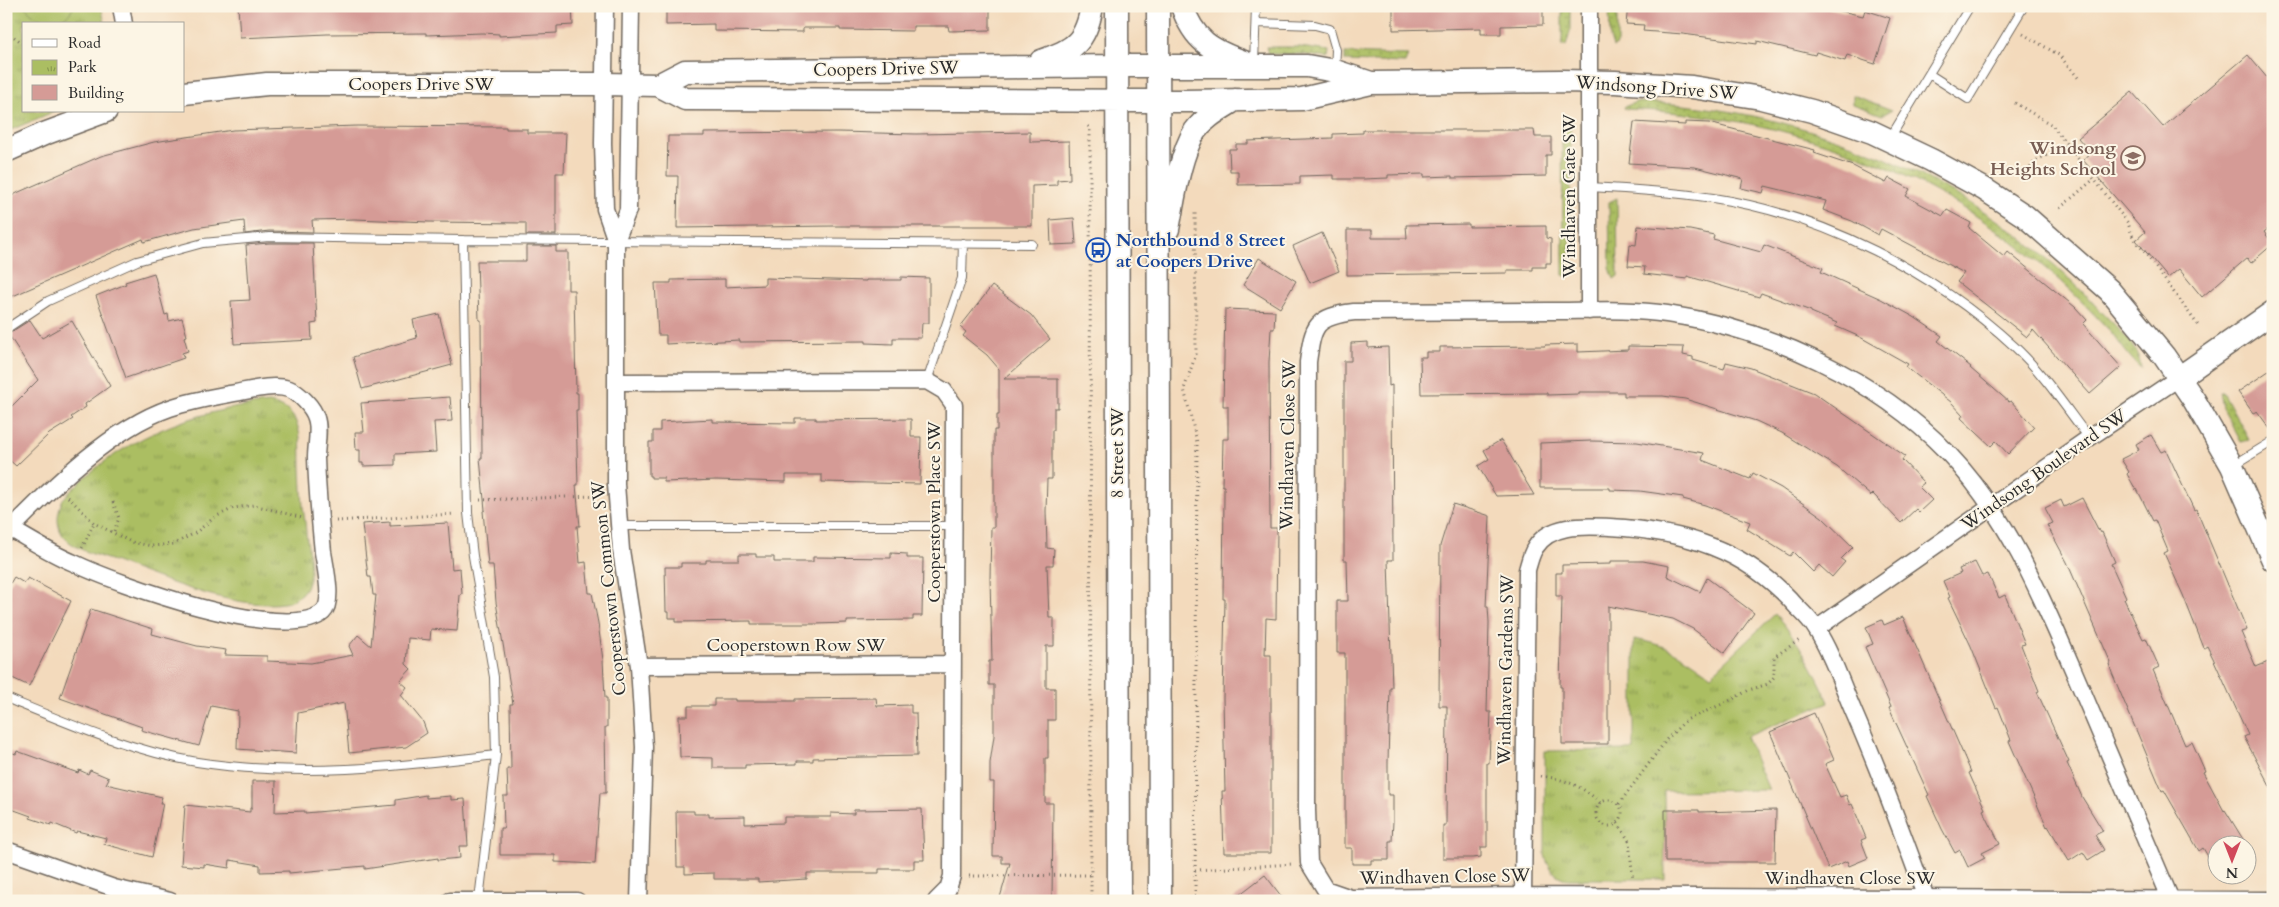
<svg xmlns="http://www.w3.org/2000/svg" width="2279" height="907" viewBox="0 0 2279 907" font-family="Cardo,serif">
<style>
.grass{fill:url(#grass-dots);stroke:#6b7446}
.park{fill:url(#park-tufts);stroke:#6b7446}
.pitch{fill:#abbe62;stroke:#6b7446}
.building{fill:#d59b96}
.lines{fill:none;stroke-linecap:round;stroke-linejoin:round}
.lane-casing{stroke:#71685e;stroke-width:10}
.street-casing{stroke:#71685e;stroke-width:19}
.secondary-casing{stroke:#71685e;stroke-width:25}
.path{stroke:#71685e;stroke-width:3;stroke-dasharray:1 4;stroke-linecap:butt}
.lane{stroke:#fff;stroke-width:8}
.street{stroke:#fff;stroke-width:16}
.secondary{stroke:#fff;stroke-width:22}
.labels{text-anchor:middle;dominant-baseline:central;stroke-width:4;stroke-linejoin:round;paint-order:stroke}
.street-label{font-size:18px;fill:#2b2b2b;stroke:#fcf5e5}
.education-label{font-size:18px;font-weight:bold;fill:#785e54;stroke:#fcf5e5;text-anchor:end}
.transit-label{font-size:18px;font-weight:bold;fill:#164399;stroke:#fcf5e5;text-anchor:start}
</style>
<defs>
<pattern id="grass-dots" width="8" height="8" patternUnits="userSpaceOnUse" patternTransform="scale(1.25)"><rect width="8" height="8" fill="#abbe62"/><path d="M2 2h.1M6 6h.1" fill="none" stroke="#8b9b51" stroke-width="1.8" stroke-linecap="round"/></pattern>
<pattern id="park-tufts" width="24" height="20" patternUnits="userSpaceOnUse" patternTransform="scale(1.25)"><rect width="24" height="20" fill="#abbe62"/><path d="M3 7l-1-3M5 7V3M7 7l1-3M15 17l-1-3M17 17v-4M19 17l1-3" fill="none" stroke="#8b9b51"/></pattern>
</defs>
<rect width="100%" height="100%" fill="#fcf5e5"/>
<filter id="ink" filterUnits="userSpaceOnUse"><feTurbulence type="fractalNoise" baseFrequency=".02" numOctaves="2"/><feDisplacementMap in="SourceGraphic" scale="10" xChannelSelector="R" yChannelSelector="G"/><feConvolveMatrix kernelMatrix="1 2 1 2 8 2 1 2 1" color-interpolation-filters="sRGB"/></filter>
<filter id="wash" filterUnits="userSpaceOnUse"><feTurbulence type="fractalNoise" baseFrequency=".0096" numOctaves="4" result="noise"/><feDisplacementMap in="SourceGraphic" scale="20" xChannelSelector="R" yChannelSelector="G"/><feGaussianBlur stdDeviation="1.12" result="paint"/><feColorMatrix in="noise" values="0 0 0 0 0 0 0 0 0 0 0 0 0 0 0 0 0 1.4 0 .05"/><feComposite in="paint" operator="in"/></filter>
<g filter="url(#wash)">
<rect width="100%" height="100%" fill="#f3dabc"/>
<path class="grass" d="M1562,6H1570V32L1566,46H1562Z
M1609,6H1617V45L1613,47L1610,38Z
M1266,47H1300L1329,51L1328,58L1301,54H1268Z
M1345,53L1408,55L1405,63L1345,61Z
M1853,95L1892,110L1882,115L1853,104Z
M1636,102C1803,106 1982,181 2095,305C2110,321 2140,346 2141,368C2130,359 2120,343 2110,331C2089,309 2068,287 2045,268C1923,163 1783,116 1625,109L1624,107Z
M1562,121H1568L1571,132L1570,269L1568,277L1563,275Z
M1617,198L1618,276L1614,279L1610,268L1609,202Z
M2220,392H2223L2249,440L2241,442L2223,408Z"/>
<path class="park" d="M6,6H101L105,24H24V111H55L6,132Z
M2223,6H2273V10L2228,9Z
M269,403C305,409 300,441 301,469C302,487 302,505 305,522C306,538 310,555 310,571C310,577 308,584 305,589C300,596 292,602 284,603C235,610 161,579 116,562C100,556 77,551 65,538C55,527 57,512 63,499C116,440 192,410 269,403Z
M1775,614C1799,641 1814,669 1829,702L1746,737L1769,790L1664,791L1665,879H1566C1553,875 1548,867 1545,855V751L1634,750V639C1669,645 1683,655 1711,675Z"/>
<path class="pitch" d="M25,6H74C64,29 36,23 25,6Z"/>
<g id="blocks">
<path class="building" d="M238,6H572L573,25L557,26V33L499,36V34L482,33L426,35V33L327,34L240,38Z
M666,6H990V30L949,31L948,26H913V31L840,30V28H803V32L714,31V24L666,25Z
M1393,6H1543V25L1501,26V34H1481V28L1393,30Z
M1628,6H1819L1863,16L1865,10L1890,18L1875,64L1847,55L1845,61L1816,52L1815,55L1757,41V44L1683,34L1643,31L1644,25L1626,24Z
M2248,55L2273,85V225L2264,232L2273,244L2251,263L2247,258L2202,297L2179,269L2168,278L2136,240L2145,232L2083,160L2091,153L2078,138L2132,92L2163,127Z
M1634,122L1685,125V122L1709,123L1815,150L1814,153L1853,166L1886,183L1889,178L1910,189L1906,196L1943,216L1947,210L1971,223L1969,228L2004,257L2008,252L2043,281L2075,307L2087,320L2083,324L2121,367L2090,394L2033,330L2027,337L1957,282L1964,273L1881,229L1878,235L1852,221L1823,210L1826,201L1765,186L1763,193L1741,188L1743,179L1695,167L1629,163Z
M357,126L506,127V129H527V133H566L564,173H556V235H526V223L429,222L355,219L312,220L313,232L269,231L245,234L244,221L194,228L144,242L143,239L6,299V199L19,192L101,156L154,142L233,130Z
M1363,130H1534L1535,137H1551V155H1546V176L1452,178V176L1424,177V174L1388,175V178L1363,179H1334V175L1300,176V184L1238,185V171H1230L1229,149H1236V144H1248V141L1333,138V134L1363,133Z
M839,132L916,134L1030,132V142L1069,141L1070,179L1057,180V185L1032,186V226H834L677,228L678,176H667L668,136H704V133Z
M1074,218L1076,244L1051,245L1050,220Z
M1469,224V227L1546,226V238L1551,239V263H1546V267H1533V270H1507V273L1347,275V230H1372V238H1407L1406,225Z
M1638,226L1690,230L1714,235L1713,239L1761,252L1764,245L1823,268L1821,272L1881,299L1914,317L1942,336L1938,341L1971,367L1970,368L2009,402L2011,401L2034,427L2008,454L1996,441L1991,446L1961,418L1963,415L1951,402L1906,367L1908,364L1860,337L1835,326L1837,323L1811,312V311L1761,293L1759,297L1687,276V279L1644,274L1645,267L1628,266L1630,244L1636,245Z
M1322,233L1339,271L1310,283L1293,246Z
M269,243H313L317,323L311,324L312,340L234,344L231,301L250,300L246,245Z
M526,246H556V252H568V290H574L576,393H578V410H576L578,485H576L580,526H577L580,563L586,562L589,593H592L598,623L603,660L605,698H607V727H605L606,793H600L595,864L555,862V855H500V828H504L503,796H508L507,769H511L510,704H513L496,602L493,565H488L483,511L485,510L480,458H482L481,320H479L477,261H526Z
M1259,258L1296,281L1280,308L1243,285Z
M154,273L165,315L168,314L169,321L182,318L187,336L184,337L188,351L182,353L184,358L126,378L96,296L126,284L125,282Z
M901,277L929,278V323H922L921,338H893V344L866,343V341L739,342V340L666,344V335H658L655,283H671V280L725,279V287L765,285V278L866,281V280H901Z
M992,286L1031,315L1050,339L1004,379H1058V408H1054V430H1052V479H1047L1046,511L1047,548L1054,549L1053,565H1047L1049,618H1054V646H1046V688H1055V720H1048V758H1045V803H1053L1052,901H999L1010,863H1002V856H993L994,782H990V763L994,736V685H989V661H992L990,578L991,527H994V430H997V415H999V369L987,355L963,336L966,332L960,327Z
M1225,309L1275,311L1274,329H1271L1269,362L1270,528H1277L1276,619L1266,618L1265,655H1271V853H1224L1222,791H1225L1223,698L1225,599H1223L1224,494V486H1222L1223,439H1228V406H1223Z
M439,314L452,365L362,389L353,357L417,338L413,320Z
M30,320L42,338L72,321L110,386L85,404L86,407L71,417L73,419L49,434L16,466L6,457V412L38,380L8,334Z
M1368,342V348L1388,347L1389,386L1392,385L1393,560H1388L1392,688H1390L1388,762V795H1393V821L1392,841H1389V860H1371V864H1352V848H1345V653H1337V601H1348L1347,560H1344V361H1351V343Z
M1578,344V352L1628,350V346L1684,347L1683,355L1693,357V360L1724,369L1726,362L1751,368L1814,393L1905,456L1902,460L1924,483L1919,487L1932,500L1919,512L1916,509L1901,523L1873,494L1871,496L1837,467L1782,433L1756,421L1685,399L1663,396H1624V392H1579V394L1547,395V393L1421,394L1420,357H1426V352H1440V347L1545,346V345Z
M2273,368V433L2257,411L2253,413L2238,392Z
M450,397L452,421L434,422L436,452L395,454V465L363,466V463H360V450H356L355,432H364L361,403Z
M795,418H816V420L911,419V437H921L920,484L822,482V475H786V482L716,480L664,482V478H651V476H649V442H653V431H660V422L712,419V422L795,423Z
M2151,435L2161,452L2166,450L2194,510L2196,509L2247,630L2241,632L2256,667L2273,660V792L2244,737L2248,735L2213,658L2207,646L2204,648L2183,595L2164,553L2168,551L2155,520L2153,521L2137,489L2136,490L2127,474L2129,472L2121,459L2139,450L2136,444Z
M1501,440L1534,495L1496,496L1478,466L1489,459L1484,450Z
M1591,441L1637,442L1704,453L1702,460L1750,479L1753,473L1781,488L1822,517L1853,547L1841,559L1845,562L1832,577L1819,565L1813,572L1793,552L1790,556L1747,529L1750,522L1705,505L1683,499V497L1640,491L1610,490V488H1540V443Z
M2082,498L2100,533L2102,532L2115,562L2111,564L2126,597L2124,599L2143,639L2146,638L2159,667L2153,670L2185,745L2192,742L2205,771L2203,772L2224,811L2225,810L2246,844H2216V870L2203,848L2199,851L2164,790L2162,791L2112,673L2109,664L2111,663L2092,620L2067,562L2047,525L2053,523L2045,508L2061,500L2064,507Z
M1453,504L1490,516L1486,607H1488L1489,622L1487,712H1491L1489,763H1487V847H1481V857L1472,858H1443V825H1446L1447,706H1439L1440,546Z
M390,522V526L448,523L452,569L460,568L462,594L460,595L457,631L431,629L430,640L408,638L406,664L411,669L400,681L407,687L401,695L423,722L427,733L406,747L349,753L344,703L298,713L296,753L237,749L238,711L211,706L199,746L141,730L142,727L60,698L91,609L153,629L152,634L197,646L226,650L225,655L267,656V661L311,663L353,655L349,646L358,635L371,646L376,595H373L371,577H368L362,524Z
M891,553L907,554V558H923L922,616H913V620L847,621V623L816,624H751V621L676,622V618H669V612H666L665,567H681V563H706V560H739V554H756V557H774V562H813V557L891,558Z
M1611,561H1643L1669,566L1667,576L1700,592L1707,578L1754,613L1725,653L1693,629L1673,619L1608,606V744H1562V687H1560L1562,596H1556V573H1562V565L1611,564Z
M1975,562L1982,576L1988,574L1999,598L2005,595L2025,644L2021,645L2039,691L2037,692L2069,762L2067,763L2082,797L2103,831L2095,835L2104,850L2088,860L2083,852L2069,861L2048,826L2047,827L2009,741L2011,740L1998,707L1996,708L1971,646L1948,598L1950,597L1943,581L1961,573L1959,569Z
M14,577L24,583L28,578L71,601L29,686L6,675V590Z
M1903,617L1971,772L1969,773L1985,809L1983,810L2000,844L1982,853L1985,858L1968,867L1960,850L1955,853L1942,829L1927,796L1929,795L1889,708L1891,707L1865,647L1873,644L1866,627L1882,620L1884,625Z
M876,698L877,706L911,705V713H916L917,756L813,758V761H797V764L745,765V768H713V758L680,757L679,716H688V706H714V699H735V701H795V699Z
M1814,713L1834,760L1825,764L1840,797L1846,795L1850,805L1852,804L1866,838L1861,840L1868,858L1849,866L1847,861L1828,869L1770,732Z
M6,751L16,754L17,751L78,773L79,770L88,774L90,770L109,778L106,784L162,797L160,803H163L152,857L104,844L106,838L77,831L76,833L52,823L51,825L30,818L31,816L6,807Z
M252,781H276L275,812L305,811V813L396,805V800L426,795V798L451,796V800L465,799L468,846H459L460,858L438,860V858L365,869V866L289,873V871L260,872V865L230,860L229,868L204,864V867L181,865L185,805L250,812V808H252Z
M922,809L924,860H914V869H879V873H807V879L758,882V879H714V873L685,874V867H677L676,811H694V814H709V817L745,816V824L784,823V817H831V813L854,814V810Z
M1665,810H1699V812L1776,810L1775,862H1665Z
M1265,875L1285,901H1231Z"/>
</g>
</g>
<g filter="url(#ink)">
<use href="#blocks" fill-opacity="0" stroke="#71685e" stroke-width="1"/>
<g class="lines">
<g class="lane-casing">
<path id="lane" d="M1256,23L1315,25L1330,29L1336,50L1335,69
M1254,64L1256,6
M1929,74L1968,99L2024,6
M1890,138L1970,6
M1589,187C1630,189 1672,192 1713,198C1823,215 1934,272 2015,347C2043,373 2066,408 2089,438
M463,240L1032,244
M6,329L48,301L137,261L203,243L269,237L463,240L468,513L473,556L494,677L496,755
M927,381L962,278L963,243
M2234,465L2273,441
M619,526H954
M6,698C67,723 131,751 197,762C298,778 395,767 496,755L479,900"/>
</g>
<g class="street-casing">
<path id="street" d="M121,6L124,24
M605,6L603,143L605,209L616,241V484L621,550L639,666L644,747L639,901
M616,241L628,210L631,6
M1589,311V6
M616,382L927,381L944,391L954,405L952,876L948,889L936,901
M6,526L11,529C32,541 52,554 74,563C115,583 287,645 323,612C334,602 325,566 323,552C320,521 317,489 316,458C316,446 320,429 316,418C313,407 299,393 289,389C273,384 251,390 235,393C214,397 191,401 170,408C112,428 53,486 11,529L6,534
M1816,629L2089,438L2180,377
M639,666L953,664
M6,850L114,888L170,901
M1523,896L1527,570C1529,563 1531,554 1535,548C1550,523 1585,526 1610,527C1684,531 1746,549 1796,606C1803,613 1811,620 1816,629C1832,653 1843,688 1855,715C1881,775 1904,837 1926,898
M2171,900C2142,831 2113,763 2084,695C2047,610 2013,521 1948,453C1876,378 1769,329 1667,314C1628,308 1587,311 1548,311C1483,311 1419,312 1354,312C1315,317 1313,325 1308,362L1307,810L1309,863L1325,889L1351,898L1523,896L2273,900
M450,901H577"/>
</g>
<g class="secondary-casing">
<path id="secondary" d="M1117,6L1119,901
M1158,6L1160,901
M1182,6C1194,41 1211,50 1244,62
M1041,61C1074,50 1086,42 1092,6
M658,85L685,71L1118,66H1307L1335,71L1371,83
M184,93L267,84H604L658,85L685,99L1184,101L1302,99L1371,83L1561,81L1615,82L1692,87L1761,98L1812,111L1872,132L1931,160L1984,189L2025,216L2109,290L2164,356L2194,400L2232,466L2273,560
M6,151L44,134L106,111
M1168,229C1174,199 1179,157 1195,131C1205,117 1221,109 1235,100
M2180,377L2273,312"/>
</g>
<path class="path" d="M6,31L24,44
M2023,34L2059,55L2080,80
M2015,103L2052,125L2128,223L2132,235L2200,328
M1088,126L1090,128L1091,901
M2022,180L2035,161L2067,145
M2060,208L2094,179
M68,497L94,523L131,542L152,546L174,544L195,533L215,517L234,508L254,505L303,518
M480,500L594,496
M113,502L119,518L113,534
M336,521L455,514
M82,548L94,523
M1541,776C1565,779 1583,786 1600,803
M1596 813a13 13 0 1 1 26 0a13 13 0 1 1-26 0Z
M1619,804L1667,739L1686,720L1727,702L1749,690L1768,684L1774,677V657L1801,639
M1618,823L1629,841L1633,879
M1195,870L1292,864
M969,876L1091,875
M1195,901L1197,442L1184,389L1196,354L1195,210"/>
<use href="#lane" class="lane"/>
<use href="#street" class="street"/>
<use href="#secondary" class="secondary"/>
</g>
</g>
<defs>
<g id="school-ring" transform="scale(1.25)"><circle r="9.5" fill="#fcf5e5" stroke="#8d6e63" stroke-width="1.5"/><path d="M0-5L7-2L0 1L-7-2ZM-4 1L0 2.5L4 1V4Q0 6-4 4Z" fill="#8d6e63"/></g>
<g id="bus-ring" transform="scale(1.25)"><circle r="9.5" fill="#fcf5e5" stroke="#1a4fb4" stroke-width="1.5"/><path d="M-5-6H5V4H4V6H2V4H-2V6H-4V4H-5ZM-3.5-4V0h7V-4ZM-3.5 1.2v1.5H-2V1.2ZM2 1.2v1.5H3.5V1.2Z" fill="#1a4fb4"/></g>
</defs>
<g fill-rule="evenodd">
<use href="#school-ring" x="2133" y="158"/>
<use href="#bus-ring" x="1098" y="250"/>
</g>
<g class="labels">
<g class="street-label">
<text transform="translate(886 69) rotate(-1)">Coopers Drive SW</text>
<text x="421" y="84">Coopers Drive SW</text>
<text transform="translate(1657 88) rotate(4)">Windsong Drive SW</text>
<text transform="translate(1569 196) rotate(-90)">Windhaven Gate SW</text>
<text transform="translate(1288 445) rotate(-89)">Windhaven Close SW</text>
<text transform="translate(1117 453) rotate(-90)">8 Street SW</text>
<text transform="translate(2044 470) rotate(-35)">Windsong Boulevard SW</text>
<text transform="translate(934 512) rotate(-90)">Cooperstown Place SW</text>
<text transform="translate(609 588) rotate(-96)">Cooperstown Common SW</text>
<text x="796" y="645">Cooperstown Row SW</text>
<text transform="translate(1506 670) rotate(-89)">Windhaven Gardens SW</text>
<text transform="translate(1445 877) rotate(-1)">Windhaven Close SW</text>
<text x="1850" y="878">Windhaven Close SW</text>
</g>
<g class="education-label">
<text x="2116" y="148">Windsong<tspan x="2116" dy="21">Heights School</tspan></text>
</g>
<g class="transit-label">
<text x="1116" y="240">Northbound 8 Street<tspan x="1116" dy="21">at Coopers Drive</tspan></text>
</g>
</g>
<rect width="2279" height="907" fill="none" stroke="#fcf5e5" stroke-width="25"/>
<rect x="22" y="22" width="162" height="90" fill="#fcf5e5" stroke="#a8a49b"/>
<rect x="32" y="39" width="25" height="8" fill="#ffffff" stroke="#a8a49b"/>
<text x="68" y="48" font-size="15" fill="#2b2b2b">Road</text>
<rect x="32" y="60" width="25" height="15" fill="url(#park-tufts)" stroke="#a8a49b"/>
<text x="68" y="72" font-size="15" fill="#2b2b2b">Park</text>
<rect x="32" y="85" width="25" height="15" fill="#d59b96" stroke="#a8a49b"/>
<text x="68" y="98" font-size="15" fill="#2b2b2b">Building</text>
<g transform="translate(2232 860) rotate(180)"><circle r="24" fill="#fcf5e5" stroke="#a8a49b"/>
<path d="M0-4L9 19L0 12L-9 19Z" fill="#d1495b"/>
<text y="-8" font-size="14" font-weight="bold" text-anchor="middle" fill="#2b2b2b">N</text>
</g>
</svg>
